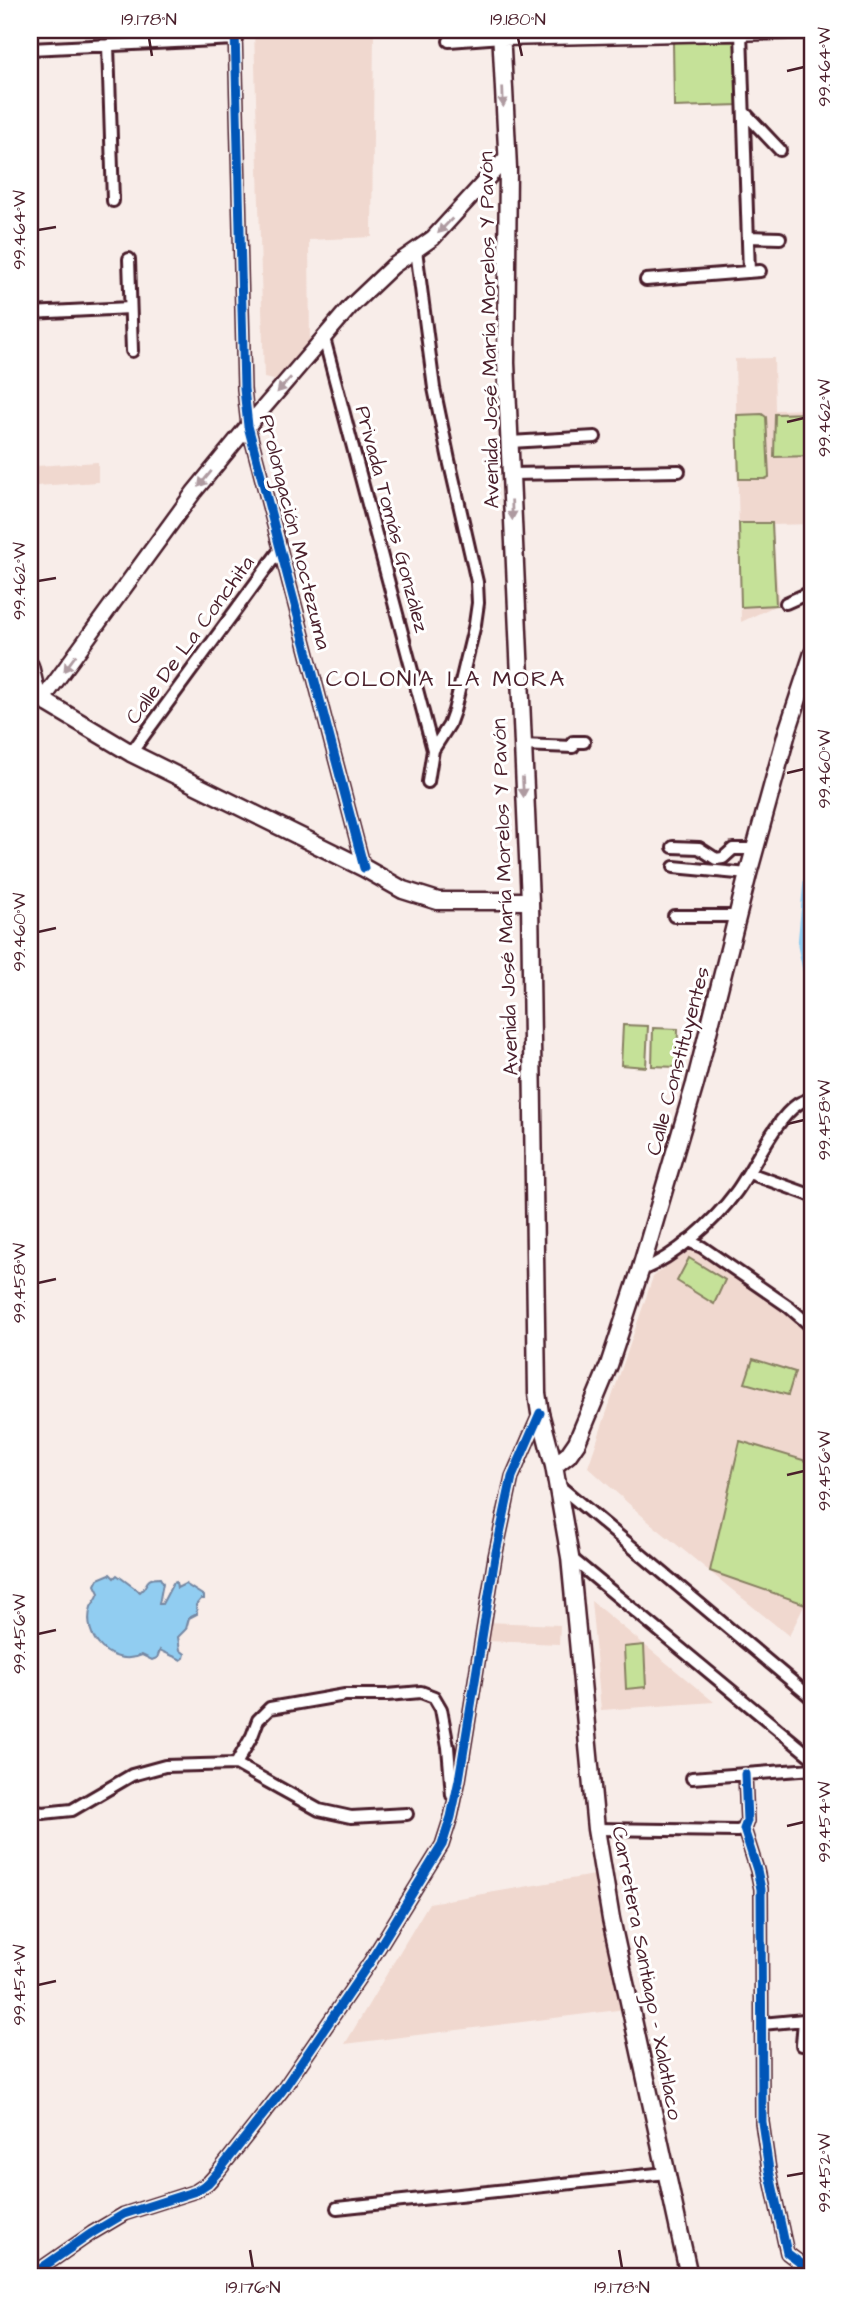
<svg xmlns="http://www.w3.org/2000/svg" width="843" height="2306" viewBox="0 0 843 2306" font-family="'Architects Daughter',sans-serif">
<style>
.built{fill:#f0d8cf}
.green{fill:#c5e198;stroke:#888062;stroke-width:2}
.water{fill:#91cdf1;stroke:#7587a2;stroke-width:2}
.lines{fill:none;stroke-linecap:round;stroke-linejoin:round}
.river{stroke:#91cdf1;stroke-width:19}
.minor-casing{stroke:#4a1f2b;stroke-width:16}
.tertiary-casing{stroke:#4a1f2b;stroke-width:19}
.secondary-casing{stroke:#4a1f2b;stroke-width:21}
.minor{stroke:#fff;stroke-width:10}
.tertiary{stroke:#fff;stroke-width:14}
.secondary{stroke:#fff;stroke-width:16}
.cycleway-casing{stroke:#fff;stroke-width:13}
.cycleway{stroke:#0057b8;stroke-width:9}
.oneway{fill:#ae9aa0}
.ticks{fill:none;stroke:#4a1f2b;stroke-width:2.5}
.labels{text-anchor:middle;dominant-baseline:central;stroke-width:6;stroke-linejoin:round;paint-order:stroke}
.street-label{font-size:21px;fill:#4a1f2b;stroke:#fff}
.neighbourhood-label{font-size:23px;letter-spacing:2px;fill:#4a1f2b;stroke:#fff}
.neatline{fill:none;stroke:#4a1f2b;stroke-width:2.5}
.ticks-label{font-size:18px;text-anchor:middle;fill:#4a1f2b}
</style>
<rect width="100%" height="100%" fill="#f8ede9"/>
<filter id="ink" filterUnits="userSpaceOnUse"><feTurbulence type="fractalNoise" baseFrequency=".0143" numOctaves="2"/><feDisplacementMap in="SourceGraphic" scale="14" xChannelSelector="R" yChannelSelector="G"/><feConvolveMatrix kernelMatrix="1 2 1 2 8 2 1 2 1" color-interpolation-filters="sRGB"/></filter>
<g filter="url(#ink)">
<path class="built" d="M254,30H374L372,237L309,240L310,347L284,382L264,378Z
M774,358L775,410L813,409V524L772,525L779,604L741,622L735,359Z
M98,462V482L36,486V466Z
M691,1247L813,1329V1588L789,1636L649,1522L588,1467L653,1277Z
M591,1601L652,1651L714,1702L601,1710Z
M485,1622L560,1625L559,1644L485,1641Z
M600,1874L626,2009L345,2044L429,1903Z"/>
<path class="green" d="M673,42H738L740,105L674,107Z
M813,413V456L774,457L775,414Z
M762,414L766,417L769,477L765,479H739L737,415Z
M739,523H772L776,605L741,607Z
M623,1025L648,1026L646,1067L621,1065Z
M653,1028L678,1029L677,1067L652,1066Z
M689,1258L725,1280L714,1304L677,1281Z
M753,1359L795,1372L788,1395L745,1383Z
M740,1441L813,1463V1565L805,1604L710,1571Z
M644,1645L646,1687L626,1689L624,1647Z"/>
<path class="water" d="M110,1574L114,1578L117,1575L140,1592C150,1585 142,1578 160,1578L163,1583L159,1604H162L173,1583L176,1582L177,1588L185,1584L204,1596V1599H201L196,1605L197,1614L189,1618L186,1629L178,1637L180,1650L185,1654L184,1658L181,1660C175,1656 168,1655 160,1650L157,1658L152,1660L142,1655C113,1668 81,1639 91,1607C93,1603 97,1599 99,1593L95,1585L98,1579Z"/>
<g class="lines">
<path class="river" d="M813,881L807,945L813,974"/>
<g class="minor-casing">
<path id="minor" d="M235,30L244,389L248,426L364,868
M741,32L749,272
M449,41L502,37
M108,45L113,201
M30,49L236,39
M745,113L780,150
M748,237L780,238
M416,250L434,388L449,460L477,582L478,603L475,624L454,711L449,725L433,750
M129,259L132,351
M646,280L760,271
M30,313L130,308
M324,338L433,750L428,782
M510,442L595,437
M511,474L679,471
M786,603L813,591
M30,714L43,699
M521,745L573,747V742H584
M131,753L279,551
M673,847L699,848L716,859L723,858L733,849H756
M674,867L748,874
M674,916H738
M749,1173L813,1196
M688,1241L702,1247L789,1307L813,1328
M640,1271C676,1256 713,1223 736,1192C753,1169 775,1119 798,1104C802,1101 808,1100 813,1098
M557,1484L813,1699
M570,1557L809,1755
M236,1764L252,1736L258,1720L270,1708L345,1695H387L421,1692L434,1697L441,1709L448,1747L452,1795
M745,1774L747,1821L744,1829L757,1870L761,1889L762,2122L769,2170L787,2253L803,2265L809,2276
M692,1778L813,1769
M30,1811L43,1813L72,1810L132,1775L165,1766L236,1764L319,1810L351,1817L407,1814
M596,1829L737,1831L744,1829
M762,2024L804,2020L802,2045
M337,2208L666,2173
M30,2276L92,2233L124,2214L196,2191L208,2183L218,2172L282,2091L370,1962L442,1845L451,1817L459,1780L495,1557L512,1477L540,1413"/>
</g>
<g class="tertiary-casing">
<path id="tertiary" d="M43,699L194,492L248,426L350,307L393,266L433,238L507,157"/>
</g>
<g class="secondary-casing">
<path id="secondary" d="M501,30L508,168L506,363L530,901L537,1393L540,1413L554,1466L570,1557L596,1829L611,1919L689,2276
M502,37L813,30
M30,666L36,691L49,704L131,753L364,868L403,890L438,901H530
M554,1466L568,1455L577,1442L609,1365L640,1271L695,1084L748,874L788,729L813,653"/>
</g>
<use href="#minor" class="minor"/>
<use href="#tertiary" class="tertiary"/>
<use href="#secondary" class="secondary"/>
<g class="cycleway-casing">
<path id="cycleway" d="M235,30L244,389L248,426L364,868
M745,1774L747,1821L744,1829L757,1870L761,1889L762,2122L769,2170L787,2253L803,2265L809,2276
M30,2276L92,2233L124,2214L196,2191L208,2183L218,2172L282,2091L370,1962L442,1845L451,1817L459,1780L495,1557L512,1477L540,1413"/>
</g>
<use href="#cycleway" class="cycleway"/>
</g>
<defs><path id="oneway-solid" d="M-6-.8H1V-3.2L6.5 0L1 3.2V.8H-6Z" transform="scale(1.75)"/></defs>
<g class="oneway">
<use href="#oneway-solid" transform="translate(503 97) rotate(88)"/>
<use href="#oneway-solid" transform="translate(445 226) rotate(134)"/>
<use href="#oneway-solid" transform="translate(284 385) rotate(132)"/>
<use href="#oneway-solid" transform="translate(205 479) rotate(129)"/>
<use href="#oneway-solid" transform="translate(512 510) rotate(88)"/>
<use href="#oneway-solid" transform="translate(70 663) rotate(126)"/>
<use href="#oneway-solid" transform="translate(523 787) rotate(87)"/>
</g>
</g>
<path class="ticks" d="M149,38L152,56M518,38L522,56M787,71L804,67M38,230L56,227M787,422L804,418M38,581L56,578M787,773L804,769M38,932L56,928M787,1124L804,1120M38,1283L56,1279M787,1475L804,1471M38,1634L56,1630M787,1826L804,1822M38,1985L56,1981M787,2176L804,2173M250,2250L253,2268M619,2250L622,2268"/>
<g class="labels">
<g class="street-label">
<text transform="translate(489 330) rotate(-91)">Avenida José María Morelos Y Pavón</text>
<text transform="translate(392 519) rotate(75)">Privada Tomás González</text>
<text transform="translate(295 532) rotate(76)">Prolongación Moctezuma</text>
<text transform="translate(190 640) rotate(-54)">Calle De La Conchita</text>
<text transform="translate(505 897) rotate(-92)">Avenida José María Morelos Y Pavón</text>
<text transform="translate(678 1061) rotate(-75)">Calle Constituyentes</text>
<text transform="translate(647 1973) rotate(79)">Carretera Santiago - Xalatlaco</text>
</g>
<g class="neighbourhood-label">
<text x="446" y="679">COLONIA LA MORA</text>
</g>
</g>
<rect width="843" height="2306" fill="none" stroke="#fff" stroke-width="77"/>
<rect x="38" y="38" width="766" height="2230" class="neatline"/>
<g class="ticks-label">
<text x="149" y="25">19.178°N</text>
<text x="518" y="25">19.180°N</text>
<text transform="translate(824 67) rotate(-90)" y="6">99.464°W</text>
<text transform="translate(19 230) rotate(-90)" y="6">99.464°W</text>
<text transform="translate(824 418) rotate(-90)" y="6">99.462°W</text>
<text transform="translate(19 581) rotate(-90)" y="6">99.462°W</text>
<text transform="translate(824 769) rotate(-90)" y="6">99.460°W</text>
<text transform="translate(19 932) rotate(-90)" y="6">99.460°W</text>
<text transform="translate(824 1120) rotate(-90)" y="6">99.458°W</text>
<text transform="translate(19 1283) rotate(-90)" y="6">99.458°W</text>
<text transform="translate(824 1471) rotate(-90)" y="6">99.456°W</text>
<text transform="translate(19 1634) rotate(-90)" y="6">99.456°W</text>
<text transform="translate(824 1822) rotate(-90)" y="6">99.454°W</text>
<text transform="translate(19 1985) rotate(-90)" y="6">99.454°W</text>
<text transform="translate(824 2173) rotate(-90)" y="6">99.452°W</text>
<text x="253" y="2293">19.176°N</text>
<text x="622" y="2293">19.178°N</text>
</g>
</svg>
